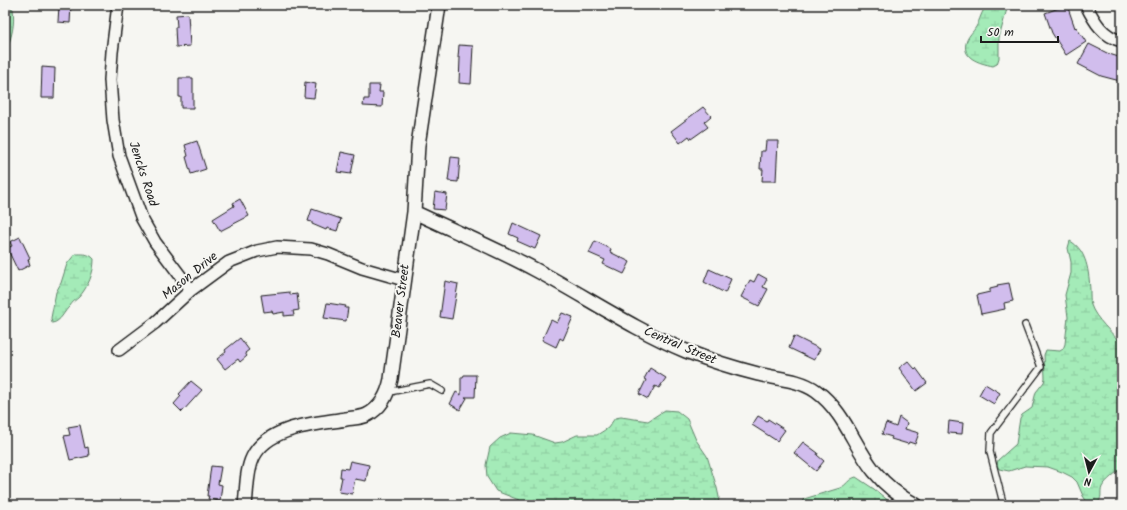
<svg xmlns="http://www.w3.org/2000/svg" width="1127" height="510" viewBox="0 0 1127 510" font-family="Kalam,sans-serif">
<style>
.wetland{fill:url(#wetland-marsh);stroke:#60846a}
.building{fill:#d1bded;stroke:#1c1c1c}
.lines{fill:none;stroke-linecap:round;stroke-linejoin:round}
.service-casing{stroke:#1c1c1c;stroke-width:8}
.minor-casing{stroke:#1c1c1c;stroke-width:14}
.tertiary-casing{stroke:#1c1c1c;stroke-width:16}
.service{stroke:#f6f6f2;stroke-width:5.5}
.minor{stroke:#f6f6f2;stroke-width:11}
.tertiary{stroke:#f6f6f2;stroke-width:13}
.labels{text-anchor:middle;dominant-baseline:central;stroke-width:4;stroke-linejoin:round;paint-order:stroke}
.street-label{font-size:13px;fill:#1c1c1c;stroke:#f6f6f2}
</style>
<defs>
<pattern id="wetland-marsh" width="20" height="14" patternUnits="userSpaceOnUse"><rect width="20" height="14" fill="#a4ebb8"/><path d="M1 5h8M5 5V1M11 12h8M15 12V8" fill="none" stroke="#8dc99e"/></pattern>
</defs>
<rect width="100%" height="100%" fill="#f6f6f2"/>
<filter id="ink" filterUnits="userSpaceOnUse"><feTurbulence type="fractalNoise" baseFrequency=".025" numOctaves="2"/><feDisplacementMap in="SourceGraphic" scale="8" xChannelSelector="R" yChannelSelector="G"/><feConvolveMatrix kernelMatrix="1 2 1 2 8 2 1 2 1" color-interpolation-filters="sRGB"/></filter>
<g filter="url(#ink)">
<path class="wetland" d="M987,5H1008L999,38V58L997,64L993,66C979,63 960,58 967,40C969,35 973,32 976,27C980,20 981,12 987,5Z
M5,6L13,9C15,24 12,38 5,52Z
M1070,241C1087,250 1089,273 1090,290C1090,295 1090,301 1091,305C1095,318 1113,334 1122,344V468C1116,473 1106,480 1102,487C1099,495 1104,496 1096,505H1089L1083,496L1077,482L1072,477L1062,472L1048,467L1025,466L1009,471L999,469L997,465L998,460L1016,444L1020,418L1022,415L1032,408L1036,392L1044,382L1045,378L1044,355L1046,350L1060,351L1063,349L1065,344L1068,317L1065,295L1071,273V262L1068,248Z
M75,254C82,254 89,253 94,259C94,273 88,287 79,297C76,300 72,302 70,306C64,311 61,322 52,323L51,318L56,292L61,283L67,264Z
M665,410L677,411L687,419L696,440L707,456L717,488L719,497L718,505H655L634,500L625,504L624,505H525L519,500L496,491L487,477L486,465L490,447L500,438L511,433L533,435L555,443L562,442L577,435H597L608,428L615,418L621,417L648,421Z
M856,477L874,489L890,502L889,505H799L804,499L840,488C847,485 848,479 856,477Z"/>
<path class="building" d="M59,5H71L70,23L58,22Z
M1067,5L1075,28L1076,27L1086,42L1066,55L1052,33L1045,13Z
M188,14L190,46L176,47L175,27H177L176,15Z
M1089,44L1109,54L1122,58V75L1120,81L1101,76L1078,64Z
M459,45L473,46L471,84L459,83L460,58H458Z
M42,67L55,68L54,98H41Z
M179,78H193V108H181V97H179Z
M305,82L316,84L314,98L304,97Z
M369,85H380L379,92H383L382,107L363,106L364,99H369Z
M703,107L711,116L704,122L708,127L691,139L689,136L680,143L671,131Z
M197,141L206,169L191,174L186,157L188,156L185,145Z
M766,141H778L776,181H762L763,169H760L761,151H765Z
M341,152L355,155L351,174L337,172Z
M451,157L460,158L458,182L448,181Z
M435,192L447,194L445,210L433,209Z
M240,199L249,216L220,231L213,219L234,206L233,203Z
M312,209L341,219L337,231L327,228L326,230L312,224V222L308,221Z
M513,223L541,236L535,249L517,241L518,238L509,234Z
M20,237L30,258L28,259L30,265L18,271L7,248L12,246L10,242Z
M595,241L611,249L610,252L630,262L624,274L603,264L605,260L589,253Z
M709,269L731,279L725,293L704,282Z
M758,274L767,279L763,287L768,289L759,306L741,297L750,280L754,282Z
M445,281L458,284L452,319L440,317Z
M1009,283L1013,301L1004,303L1005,309L981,314L977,295L990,292V289L998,287L997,285Z
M290,292V295L297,294L299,310L293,311L294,315L284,316V312L273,314L272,311L264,312L261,295Z
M327,303L346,306L345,308H348L346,321L324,318Z
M562,313L573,317L563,340L560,338L556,347L542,340L551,320L557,323Z
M794,336L820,349L814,360L789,348Z
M240,338L249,350L245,353L247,356L240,362L238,359L225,369L217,359L226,352L225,350Z
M908,361L915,369L916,368L927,383L916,391L899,368Z
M650,368L666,378L659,388L655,386L648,399L639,394L646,380L644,379Z
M464,375H476L475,397H465L467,398L460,410L450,404L456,392L461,395V377H463Z
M191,381L202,390L182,412L174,404L181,396L179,394Z
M985,384L1000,393L994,404L979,395Z
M758,416L767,421L768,419L785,430L777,441L752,425Z
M899,417L907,423L905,429L919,433L915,444L909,442L908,444L891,439L892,437L882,434L886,423L896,427Z
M949,421L963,423L962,434L948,433Z
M80,425L85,448L88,447L89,456L70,460L64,436L70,435L68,427Z
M803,442L818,453L817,455L824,461L816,471L794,453Z
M350,461L369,465L366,481L355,479L352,494L339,492L342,477H340L341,468L348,469Z
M211,466L221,467L218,484L222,485L220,501L208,499L209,496H207Z"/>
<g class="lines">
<g class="service-casing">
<path id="service" d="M389,392L430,384L442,391
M1003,505L1002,499L990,452L991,433L1041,367L1025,325"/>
</g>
<g class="minor-casing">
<path id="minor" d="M118,5L112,52L110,80L113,120L119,156L142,219L155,242L191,290
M1086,5C1094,21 1103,37 1122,41
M119,350L155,323L191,290L229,262L257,251L277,247L311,249L328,254L362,268L404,280"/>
</g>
<g class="tertiary-casing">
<path id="tertiary" d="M414,212C454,231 495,248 534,269C585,296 633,329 686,351C709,360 734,368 758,374C777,379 799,379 816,391C845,412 853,445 874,471C886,486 900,497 916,505
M245,505C247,490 246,471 253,457C268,426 316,424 346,419C352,418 361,418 367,415C381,408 388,394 391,379L414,212L418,145L439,5"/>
</g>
<use href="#service" class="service"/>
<use href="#minor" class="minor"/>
<use href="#tertiary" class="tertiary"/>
</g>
</g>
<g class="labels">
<g class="street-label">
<text transform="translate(143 174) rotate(72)">Jencks Road</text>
<text transform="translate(190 276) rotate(-39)">Mason Drive</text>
<text transform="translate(401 301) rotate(-83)">Beaver Street</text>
<text transform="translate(680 346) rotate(23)">Central Street</text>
</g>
</g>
<rect width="1127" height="510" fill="none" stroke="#f6f6f2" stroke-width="20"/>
<rect x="10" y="10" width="1107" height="490" fill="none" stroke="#1c1c1c" stroke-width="1.5" filter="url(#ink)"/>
<g transform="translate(1089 472) rotate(187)" stroke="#f6f6f2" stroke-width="3" paint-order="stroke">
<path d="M0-3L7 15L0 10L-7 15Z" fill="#1c1c1c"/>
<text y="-6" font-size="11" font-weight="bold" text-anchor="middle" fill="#1c1c1c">N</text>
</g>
<path d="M981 36v6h77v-6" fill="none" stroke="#1c1c1c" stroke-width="2"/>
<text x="987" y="36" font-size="12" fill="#1c1c1c" stroke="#f6f6f2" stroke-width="3" paint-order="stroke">50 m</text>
</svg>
